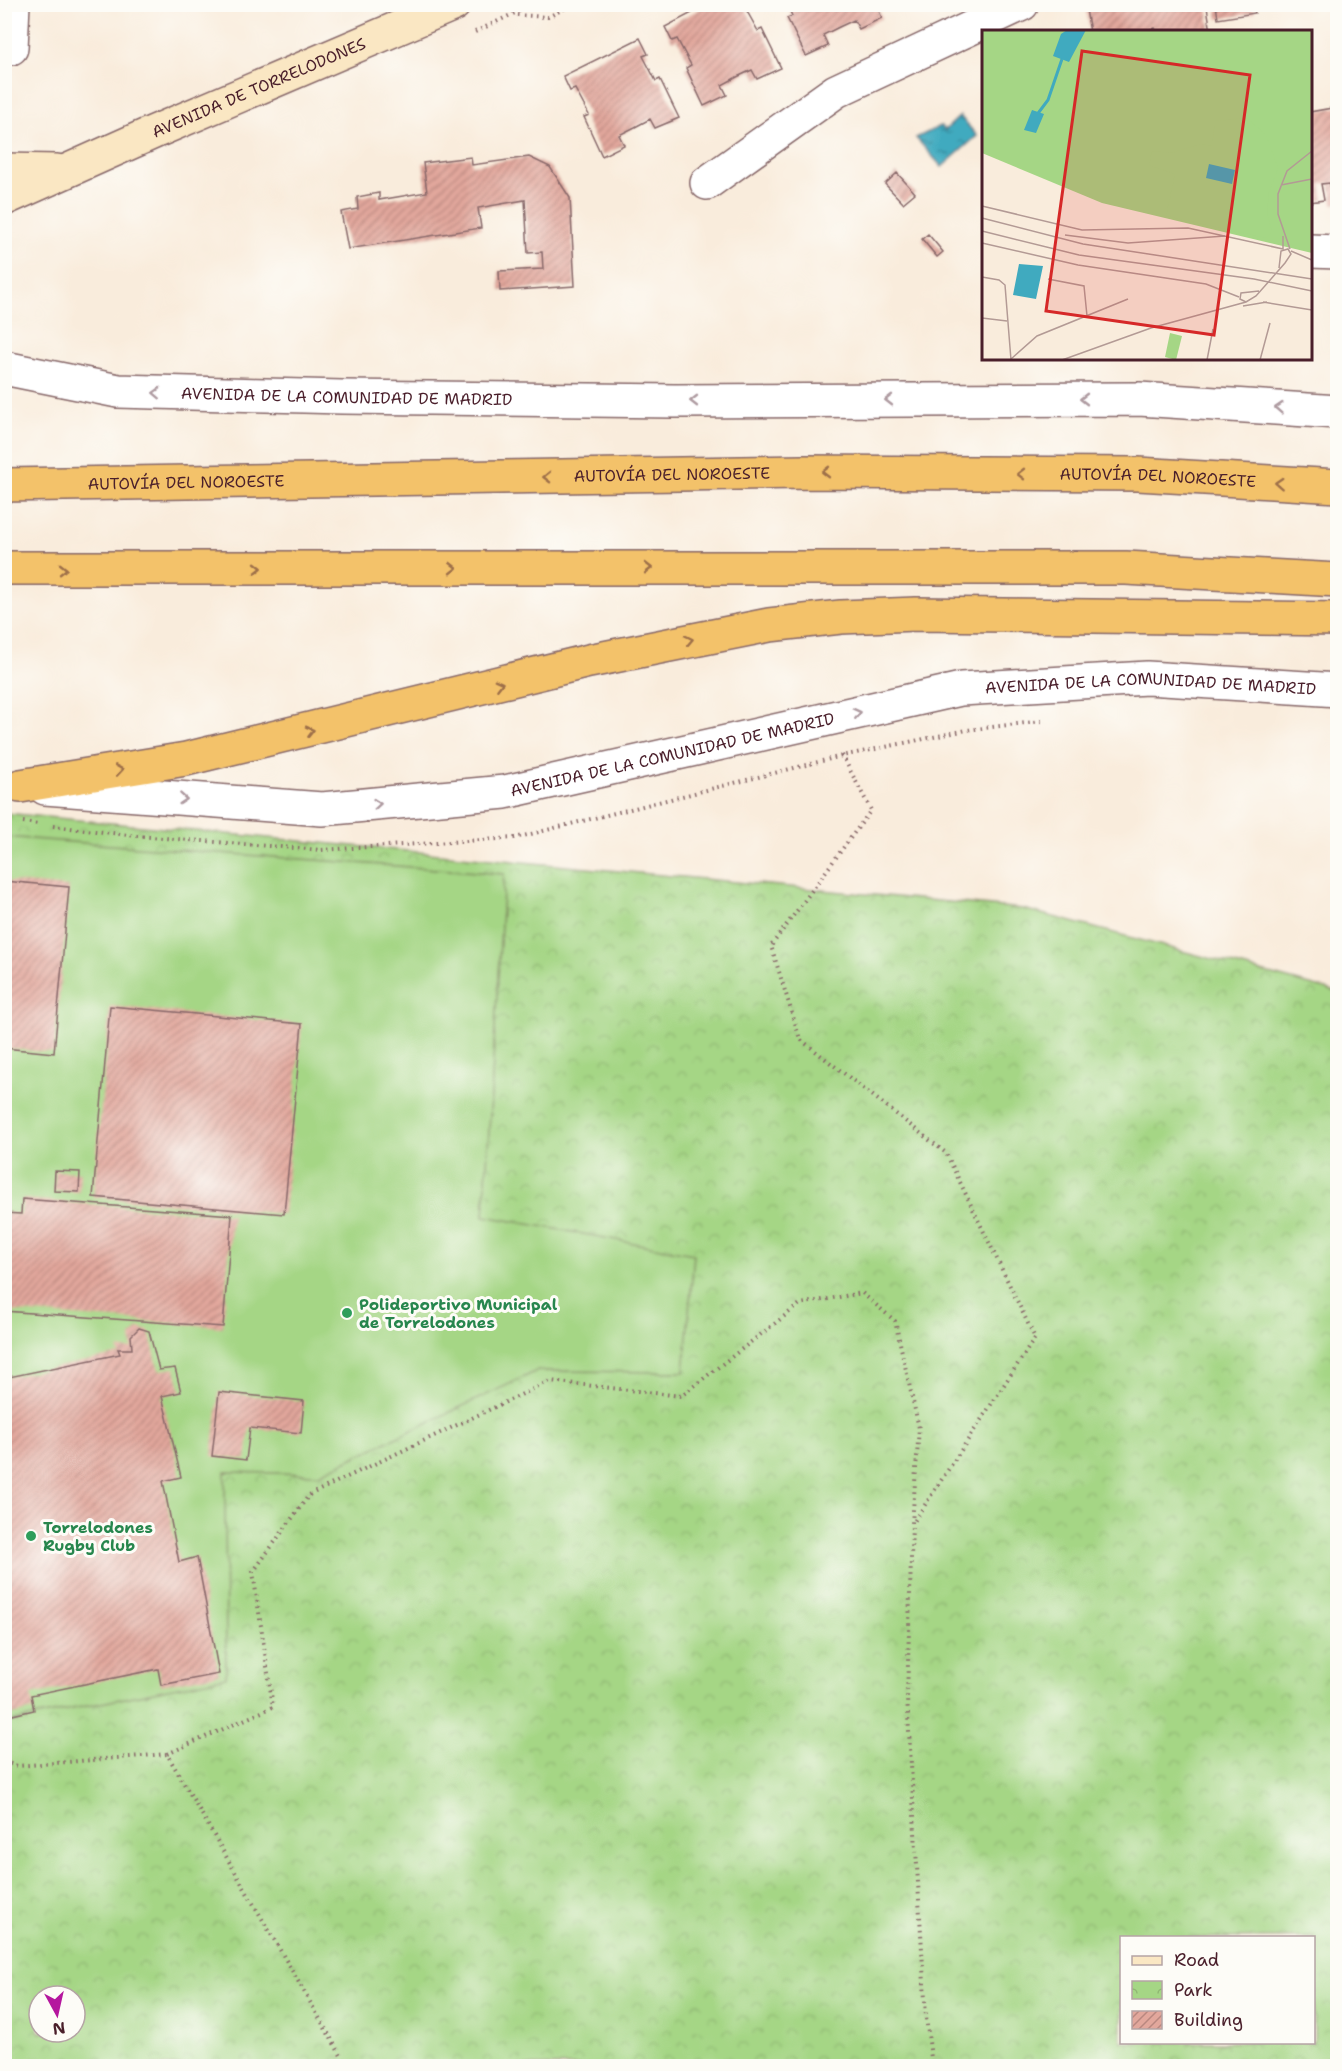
<svg xmlns="http://www.w3.org/2000/svg" width="1342" height="2071" viewBox="0 0 1342 2071" font-family="'Shantell Sans',sans-serif">
<style>
.park{fill:url(#park-crowns);stroke:#787a58;stroke-width:1.5;fill-rule:evenodd}
.pitch{fill:#a5d685;stroke:#787a58;stroke-width:1.5}
.water{fill:url(#water-ripples);stroke:#456475;stroke-width:1.5}
.building{fill:url(#building-hatch)}
.lines{fill:none;stroke-linecap:round;stroke-linejoin:round}
.street-casing{stroke:#876769;stroke-width:36}
.secondary-casing{stroke:#876769;stroke-width:36}
.highway-casing{stroke:#876769;stroke-width:36}
.path{stroke:#876769;stroke-width:4;stroke-dasharray:1.5 4.5;stroke-linecap:butt}
.street{stroke:#fff;stroke-width:33}
.secondary{stroke:#fae7c3;stroke-width:33}
.highway{stroke:#f3c26a;stroke-width:33}
.oneway{stroke:#ae9aa0}
.oneway2{stroke:#9e704a}
.leisure-dot{fill:#2e9e5b;stroke:#fdfcf7;stroke-width:2}
.labels{text-anchor:middle;dominant-baseline:central;stroke-width:6;stroke-linejoin:round;paint-order:stroke}
.street-label{font-size:16px;fill:#4a1f2b;stroke:#fdfcf7}
.leisure-label{font-size:16px;font-weight:bold;fill:#27864d;stroke:#fdfcf7;text-anchor:start}
.inset-river{fill:none;stroke:#40aabf;stroke-width:3}
.inset-road{fill:none;stroke:#b39a95;stroke-width:1.5}
.view{fill:#d62828;fill-opacity:0.15;stroke:#d62828;stroke-width:3}
.inset-edge{fill:none;stroke:#4a1f2b;stroke-width:3}
</style>
<defs>
<pattern id="park-crowns" width="20" height="18" patternUnits="userSpaceOnUse" patternTransform="scale(1.5)"><rect width="20" height="18" fill="#a5d685"/><path d="M2 6a3 3 0 1 1 6 0M12 15a3 3 0 1 1 6 0" fill="none" stroke="#90b773"/></pattern>
<pattern id="water-ripples" width="26" height="14" patternUnits="userSpaceOnUse" patternTransform="scale(1.5)"><rect width="26" height="14" fill="#40aabf"/><path d="M2 4q2-2 4 0t4 0M15 11q2-2 4 0t4 0" fill="none" stroke="#388a9b"/></pattern>
<pattern id="building-hatch" width="6" height="6" patternUnits="userSpaceOnUse" patternTransform="scale(1.5)"><rect width="6" height="6" fill="#e2a79c"/><path d="M-1 1l2-2M0 6l6-6M5 7l2-2" fill="none" stroke="#b9877f"/></pattern>
</defs>
<rect width="100%" height="100%" fill="#fdfcf7"/>
<filter id="ink" filterUnits="userSpaceOnUse"><feTurbulence type="fractalNoise" baseFrequency=".0167" numOctaves="2"/><feDisplacementMap in="SourceGraphic" scale="12" xChannelSelector="R" yChannelSelector="G"/><feConvolveMatrix kernelMatrix="1 2 1 2 8 2 1 2 1" color-interpolation-filters="sRGB"/></filter>
<filter id="wash" filterUnits="userSpaceOnUse"><feTurbulence type="fractalNoise" baseFrequency=".008" numOctaves="4" result="noise"/><feDisplacementMap in="SourceGraphic" scale="24" xChannelSelector="R" yChannelSelector="G"/><feGaussianBlur stdDeviation="1.35" result="paint"/><feColorMatrix in="noise" values="0 0 0 0 0 0 0 0 0 0 0 0 0 0 0 0 0 1.4 0 .05"/><feComposite in="paint" operator="in"/></filter>
<g filter="url(#wash)">
<rect width="100%" height="100%" fill="#f9ecdc"/>
<path class="park" d="M4,813L1023,909L1337,992V2066H5ZM1122,1938H1314V2042H1122ZM39,1996H75V2032H39Z"/>
<path class="pitch" d="M4,837L504,874L484,1216L694,1254L684,1372L537,1371L319,1474L225,1472L226,1677L5,1723Z"/>
<path class="water" d="M960,116L977,136L942,167L916,138L941,126L945,130Z"/>
<g id="blocks">
<path class="building" d="M709,4H749L744,6L758,31L762,29L781,68L757,79L752,70L737,77L722,85L727,95L704,106L686,68L691,65L677,39L672,41L665,27Z
M787,4H876L882,18L859,29L854,20L839,27L823,35L828,46L806,56L787,18L792,16Z
M1085,4H1214L1215,6L1207,7L1211,32H1156L1155,28L1144,32H1090Z
M1216,4H1253L1255,13L1218,19Z
M640,38L648,54L643,56L656,81L660,79L679,118L655,128L650,119L635,127L619,135L624,145L602,156L584,117L589,115L575,89L570,91L563,76Z
M1338,107V203L1333,204L1330,183L1321,184L1324,200L1310,202V112Z
M471,157L472,165L529,157L550,167L570,198L575,286L500,291L499,271L543,269L542,252L528,253L525,200L478,208L481,228L348,249L341,212L358,209L357,197L379,193V200L427,192L423,163Z
M897,173L915,193L903,203L885,184Z
M928,234L943,252L937,257L922,239Z
M4,881L69,887L54,1053L4,1048Z
M110,1006L302,1024L284,1214L93,1197Z
M55,1171L80,1172L79,1192L54,1191Z
M22,1199L232,1215L223,1327L4,1311V1213L21,1214Z
M139,1328L149,1331L159,1370L175,1368L181,1392L162,1396L181,1477L163,1481L179,1562L197,1557L219,1674L161,1685L158,1669L31,1695L34,1710L4,1717V1378L120,1354L118,1349H132L131,1336Z
M219,1392L304,1401L301,1433L250,1428L246,1460L212,1456Z"/>
</g>
</g>
<g filter="url(#ink)">
<use href="#blocks" fill-opacity="0" stroke="#876769" stroke-width="1.5"/>
<g class="lines">
<g class="street-casing">
<g id="street">
<path d="M11,48L13,4"/>
<path d="M707,183L836,91L1022,4"/>
<path d="M1310,251L1338,252"/>
<path id="s1" d="M4,368L118,391L342,397L675,401L1139,399L1338,412"/>
<path id="s2" d="M45,788L322,809L505,792L961,689L1147,678L1338,690"/>
</g>
</g>
<g class="secondary-casing">
<g id="secondary">
<path d="M4,170L57,171"/>
<path id="s3" d="M4,199L154,132L454,4"/>
</g>
</g>
<g class="highway-casing">
<g id="highway">
<path id="s4" d="M4,485L803,472L1138,474L1338,486"/>
<path d="M4,568H1126L1338,580"/>
<path d="M20,786L186,759L589,661L769,625L841,617L916,614L1338,619"/>
</g>
</g>
<path class="path" d="M517,15L548,17L573,4
M475,32L534,4
M842,755L871,810L771,946L800,1039L946,1153L1035,1338L913,1523
M23,822L39,824
M53,826L137,836L321,850L515,838L842,756L967,730L1042,721
M167,1754L273,1707L253,1572L309,1495L550,1381L681,1396L800,1304L862,1293L895,1321L919,1428L912,1523L907,1698L926,2017L932,2066
M4,1762L17,1766L167,1754L347,2066"/>
<use href="#street" class="street"/>
<use href="#secondary" class="secondary"/>
<use href="#highway" class="highway"/>
</g>
<defs><path id="oneway-chevron" d="M-2-3.5L2.5 0L-2 3.5" fill="none" stroke-width="1.6" stroke-linecap="round" stroke-linejoin="round" transform="scale(1.5)"/></defs>
<g class="oneway">
<use href="#oneway-chevron" transform="translate(157 393) rotate(-178)"/>
<use href="#oneway-chevron" transform="translate(1084 399) rotate(180)"/>
<use href="#oneway-chevron" transform="translate(889 400) rotate(180)"/>
<use href="#oneway-chevron" transform="translate(694 401) rotate(180)"/>
<use href="#oneway-chevron" transform="translate(1279 408) rotate(-176)"/>
<use href="#oneway-chevron" transform="translate(857 713) rotate(-13)"/>
<use href="#oneway-chevron" transform="translate(183 799) rotate(4)"/>
<use href="#oneway-chevron" transform="translate(377 804) rotate(-5)"/>
</g>
<g class="oneway2">
<use href="#oneway-chevron" transform="translate(826 472) rotate(-180)"/>
<use href="#oneway-chevron" transform="translate(1021 474) rotate(-180)"/>
<use href="#oneway-chevron" transform="translate(547 477) rotate(179)"/>
<use href="#oneway-chevron" transform="translate(1279 483) rotate(-177)"/>
<use href="#oneway-chevron" transform="translate(258 568)"/>
<use href="#oneway-chevron" transform="translate(453 568)"/>
<use href="#oneway-chevron" transform="translate(648 568)"/>
<use href="#oneway-chevron" transform="translate(63 569)"/>
<use href="#oneway-chevron" transform="translate(689 640) rotate(-12)"/>
<use href="#oneway-chevron" transform="translate(499 684) rotate(-14)"/>
<use href="#oneway-chevron" transform="translate(310 731) rotate(-14)"/>
<use href="#oneway-chevron" transform="translate(119 770) rotate(-9)"/>
</g>
</g>
<g class="leisure-dot">
<circle cx="347" cy="1313" r="6"/>
<circle cx="31" cy="1536" r="6"/>
</g>
<g class="labels">
<g class="street-label">
<text stroke="none"><textPath href="#s3" startOffset="278">AVENIDA DE TORRELODONES</textPath></text>
<text stroke="none"><textPath href="#s1" startOffset="345">AVENIDA DE LA COMUNIDAD DE MADRID</textPath></text>
<text stroke="none"><textPath href="#s4" startOffset="668">AUTOVÍA DEL NOROESTE</textPath></text>
<text stroke="none"><textPath href="#s4" startOffset="1154">AUTOVÍA DEL NOROESTE</textPath></text>
<text stroke="none"><textPath href="#s4" startOffset="182">AUTOVÍA DEL NOROESTE</textPath></text>
<text stroke="none"><textPath href="#s2" startOffset="1119">AVENIDA DE LA COMUNIDAD DE MADRID</textPath></text>
<text stroke="none"><textPath href="#s2" startOffset="633">AVENIDA DE LA COMUNIDAD DE MADRID</textPath></text>
</g>
<g class="leisure-label">
<text x="359" y="1304">Polideportivo Municipal<tspan x="359" dy="18">de Torrelodones</tspan></text>
<text x="43" y="1527">Torrelodones<tspan x="43" dy="18">Rugby Club</tspan></text>
</g>
</g>
<g transform="translate(982 30)">
<rect width="330" height="330" fill="#f9ecdc"/>
<path d="M0,0H330V223L120,173L0,123Z" fill="#a5d685"/>
<path d="M265,88L284,105L296,138L287,162L285,183L290,202L284,208L184,186L193,144L167,135L170,121L189,123L218,114L230,116L233,91ZM188,303L200,306L194,330L183,327Z" fill="#a5d685"/>
<path d="M85,0H104L87,32L71,26L79,4ZM50,80L62,84L54,103L42,100ZM227,134L253,140L250,154L224,148ZM37,234L61,236L54,269L31,265Z" fill="#40aabf"/>
<path class="inset-river" d="M54,86L66,70L80,29"/>
<path class="inset-road" d="M299,155L330,149M0,176L100,200L206,198L301,219V206M0,188L101,214L330,249M0,201L97,225L272,249L330,261M83,205L146,213L243,206M0,213L96,235L224,254L257,267M308,219L296,184V164L305,141L330,121M309,221L330,230M0,247L17,250L23,255L29,330M66,249L102,256L105,286M264,272L258,269L259,263L277,261M281,272L330,280M261,276L285,272M0,288L25,291M29,329L55,306L146,269M80,330L169,298L264,272L274,266L303,233L309,224L306,219L299,221L297,238M225,330L231,299M278,330L288,293"/>
<path class="view" d="M100,21L268,45L232,305L64,281Z"/>
<rect width="330" height="330" class="inset-edge"/>
</g>
<rect width="1342" height="2071" fill="none" stroke="#fdfcf7" stroke-width="24"/>
<rect x="1120" y="1936" width="195" height="108" fill="#fdfcf7" stroke="#b5a4a5" stroke-width="1.5"/>
<rect x="1132" y="1956" width="30" height="9" fill="#fae7c3" stroke="#b5a4a5" stroke-width="1.5"/>
<text x="1174" y="1966" font-size="18" fill="#4a1f2b">Road</text>
<rect x="1132" y="1981" width="30" height="18" fill="url(#park-crowns)" stroke="#b5a4a5" stroke-width="1.5"/>
<text x="1174" y="1996" font-size="18" fill="#4a1f2b">Park</text>
<rect x="1132" y="2011" width="30" height="18" fill="url(#building-hatch)" stroke="#b5a4a5" stroke-width="1.5"/>
<text x="1174" y="2026" font-size="18" fill="#4a1f2b">Building</text>
<g transform="translate(57 2014) rotate(172)"><circle r="28" fill="#fdfcf7" stroke="#b5a4a5" stroke-width="1.5"/>
<path d="M0-4.5L10 22L0 15L-10 22Z" fill="#b5179e"/>
<text y="-9" font-size="16" font-weight="bold" text-anchor="middle" fill="#4a1f2b">N</text>
</g>
</svg>
